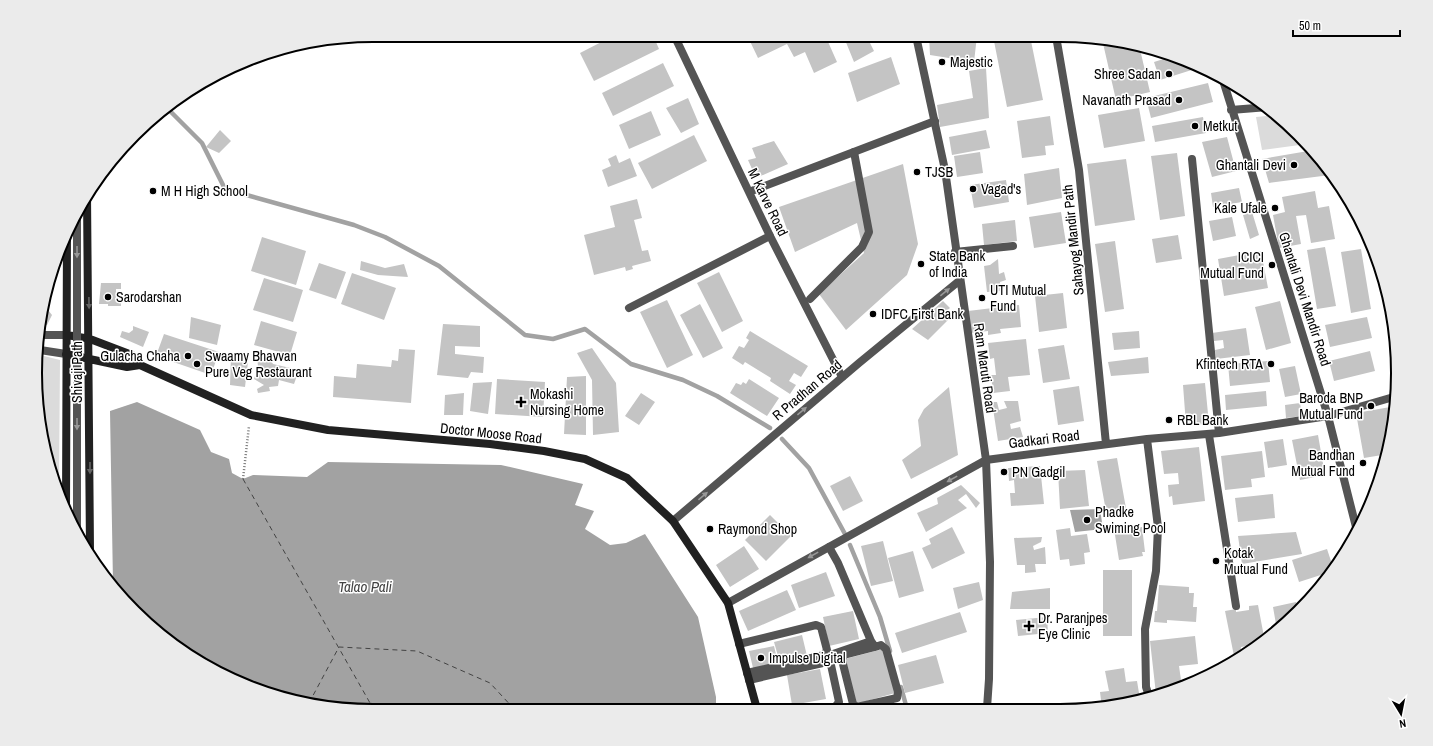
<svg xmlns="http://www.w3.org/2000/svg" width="1433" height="746" viewBox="0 0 1433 746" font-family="'Archivo Narrow',sans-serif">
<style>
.green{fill:#dbdbdb}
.water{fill:#a2a2a2}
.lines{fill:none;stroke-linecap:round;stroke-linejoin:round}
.stream{stroke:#a2a2a2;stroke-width:4.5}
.ferry{stroke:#434343;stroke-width:1;stroke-dasharray:5 4;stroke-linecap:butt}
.building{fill:#c4c4c4}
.path{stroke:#767676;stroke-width:2.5;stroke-dasharray:1 2;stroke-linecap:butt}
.service{stroke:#545454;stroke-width:8}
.minor{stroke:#545454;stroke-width:8}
.tertiary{stroke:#545454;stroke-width:8}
.secondary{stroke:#212121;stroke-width:8}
.service-bridge{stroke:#545454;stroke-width:8}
.oneway{fill:#989898}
.oneway2{fill:#646464}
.poi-dot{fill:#000;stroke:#fff;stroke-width:1.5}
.labels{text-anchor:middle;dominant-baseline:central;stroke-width:3;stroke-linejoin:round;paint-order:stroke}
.poi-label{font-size:14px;fill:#000;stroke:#fff;text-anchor:start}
.street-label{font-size:14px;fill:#000;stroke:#fff}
.water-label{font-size:15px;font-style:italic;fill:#434343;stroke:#fff}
.rim{fill:none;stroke:#000;stroke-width:2}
</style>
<rect width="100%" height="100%" fill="#fff"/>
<path class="green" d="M1277,115L1307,144L1262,150L1256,117Z
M40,355L60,360L59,486L38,417Z"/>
<path class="water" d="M137,402L200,430L211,452L229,459L232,473L243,479L253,475L307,477L328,462L501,465L583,484L575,505L594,511L585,529L610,545L626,543L645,534L698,617L716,697V709L351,710L286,700L224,676L134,612L113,583L110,411Z
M1100,509L1103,529L1075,532L1070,510Z"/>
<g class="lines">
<path class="stream" d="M166,107L202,143L225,189L354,225L385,237L439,266L525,335L553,339L585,329L631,364L683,380L717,396L770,428
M782,439L809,468L845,534
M850,545L880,617L890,651
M901,687L907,709"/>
<path class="ferry" d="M243,479L374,710
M309,703L339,647L417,651L490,683L515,710"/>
</g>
<path class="building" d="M582,35H597L586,42Z
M615,35H653L659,49L594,81L580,53Z
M747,35H825L837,62L814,73L805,52L794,57L787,44L758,58Z
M843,35H866L874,51L854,62Z
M875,36H887L876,40Z
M929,36H977L974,62L930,55Z
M993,36H1030L1043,100L1007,107Z
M1102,39L1139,45L1150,92L1116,100Z
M1173,56L1197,65L1198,68L1160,80L1154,62Z
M891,57L900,84L857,102L848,73Z
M663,63L674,86L613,116L602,93Z
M986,68L989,118L940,127L937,105L973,98L969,71Z
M1208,83L1213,102L1151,118L1146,98Z
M1252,96L1253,97L1261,102L1253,103Z
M688,98L699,124L681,133L666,108Z
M1139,108L1145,141L1104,148L1098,115Z
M651,111L661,135L629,149L619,125Z
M1050,116L1054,145L1045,146L1046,155L1022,158L1017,121Z
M1203,117L1206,133L1155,142L1152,126Z
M220,130L231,141L219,153L206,147Z
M986,130L990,148L952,155L949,137Z
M694,135L707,161L652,189L638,163Z
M1227,137L1236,171L1212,177L1202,142Z
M774,141L788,164L756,178L748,160L756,158L752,148Z
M1314,150L1329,171L1330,175L1269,183L1262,159Z
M980,152L983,173L957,177L954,156Z
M1177,153L1185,216L1160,220L1151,156Z
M616,155L619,163L630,158L637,176L608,187L602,170L611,166L608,159Z
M1126,159L1135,220L1095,226L1087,164Z
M903,164L918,244L907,275L846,330L819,294L864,253L857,223L795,252L779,207Z
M1059,168L1062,198L1027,205L1024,174Z
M1006,180L1009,202L974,208L970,185Z
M1239,188L1242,202L1213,207L1211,193Z
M1315,191L1318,208L1329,206L1335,239L1311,243L1306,215L1296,216L1301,244L1279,248L1273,215L1285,212L1282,197Z
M637,199L642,218L634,220L642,251L648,250L651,261L632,266L633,269L626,271L625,267L594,275L584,235L615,227L610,206Z
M1061,212L1066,243L1034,248L1029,217Z
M1252,212L1259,235L1250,239L1243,215Z
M1232,217L1236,236L1213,241L1209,221Z
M1015,220L1017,241L984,245L982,224Z
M1178,235L1182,259L1156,263L1152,239Z
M262,237L306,251L296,285L251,271Z
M1115,241L1124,309L1105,312L1095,244Z
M1325,247L1336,306L1317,309L1307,250Z
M1361,249L1371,309L1351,313L1341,252Z
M1261,251L1268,288L1224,296L1218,259Z
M1375,252L1380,264H1375Z
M998,259L999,274L1004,272L1006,280L1000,282L1001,291L987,292L984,266L990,265Z
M361,261L385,268L404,264L408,277L378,275L360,270Z
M319,263L346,272L336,299L309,290Z
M53,269L54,286H48L52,271Z
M719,272L743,321L722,332L697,283Z
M352,273L396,288L384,320L341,304Z
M264,278L303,290L293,322L253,310Z
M101,283H121V289H116V302H121V306H108V304H99Z
M1063,293L1067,328L1039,332L1035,296Z
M667,300L693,355L667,368L640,312Z
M943,301L950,308L943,314L948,320L928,340L912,329Z
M1280,301L1291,343L1266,350L1255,307Z
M700,304L723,348L703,358L680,315Z
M1019,305L1021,327L1000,329L1001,333L988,335V331L970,333L968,311Z
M41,309L48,310L52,315L47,325H41Z
M191,317L221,325L217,345L189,338Z
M1367,317L1372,338L1330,347L1325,325Z
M261,321L297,332L290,355L254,345Z
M443,324L480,326V347L455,346V354L484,357L483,373L471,372L468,378L437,375Z
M133,326L149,332L143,347L120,337L122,331L129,333L133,330Z
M1246,328L1250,355L1216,359L1215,350L1224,348L1223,340L1214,341L1212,333Z
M750,331L808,366L801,377L794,373L789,381L796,385L790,394L770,381L771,378L745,362L743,365L732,358L739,346L744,348L749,340L746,338Z
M1139,331L1140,348L1114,350L1112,333Z
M164,334L219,352L211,375L156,356Z
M1026,339L1030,375L1008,377L1010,391L993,393L991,375H996L994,358L990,359L988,343Z
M1064,345L1070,379L1043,383L1038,349Z
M592,348L616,383L619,432L593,435L592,380L577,353Z
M399,349L415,350L411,403L333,397L334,376L356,378L357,364L391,367L392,360L398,361Z
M1370,351L1375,371L1334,381L1329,361Z
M257,354L267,355L273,364L299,370L294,384L279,380L278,386L269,387L270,391L258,393L257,389L264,385L254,379L258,367Z
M231,357L248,362L245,387L230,385Z
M1148,357L1149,373L1111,376L1108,362Z
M1268,361L1270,382L1230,386L1228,364Z
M1295,366L1301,394L1285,397L1279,369Z
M586,376V435L564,434L567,377Z
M497,379L545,382L543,417L495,414Z
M749,379L779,398L767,416L730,393L736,383L741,385L743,382L746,384Z
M492,382L488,414L470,411L473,383Z
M1205,383L1209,424L1186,425L1183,385Z
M1079,386L1084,421L1058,425L1053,390Z
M949,387L958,455L911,479L902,460L921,446L918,420L924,409Z
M1266,391L1267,406L1226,410L1225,395Z
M464,393L463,415H444L445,395Z
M641,393L655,402L639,425L625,416Z
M1004,401H1018L1021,421L1010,424L1011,429L1020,427L1023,437L998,441L992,402H997L999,410L1007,408Z
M1300,403L1302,416L1286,418L1285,405Z
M1396,406L1388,454L1364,458L1356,413Z
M1318,435L1325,475L1300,480L1292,440Z
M1283,439L1287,465L1268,468L1264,442Z
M1199,447L1205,501L1173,505L1172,496L1169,497L1168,485L1179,484L1178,473L1164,474L1161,451Z
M1262,451L1265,477L1251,479L1252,487L1225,490L1221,456Z
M1117,458L1127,514L1107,517L1097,461Z
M1040,466L1044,504L1011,506L1010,493H1015L1014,480L1009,481L1008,468Z
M1085,470L1089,506L1060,509L1058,471Z
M850,476L863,501L843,511L830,486Z
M961,485L980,503L976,508L966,494L958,500L967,508L926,532L917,513L938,504L937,498Z
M1273,494L1275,518L1238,522L1235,498Z
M770,515L791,536L766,561L745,540Z
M1128,526L1129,529L1142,527L1145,552H1142L1143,556L1119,560L1114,529Z
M952,527L965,553L932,569L922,548L931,544L929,539Z
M1070,528L1071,536L1087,534L1090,552L1084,553L1085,564L1070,566L1069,559L1060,560L1056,530Z
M1296,532L1302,554L1242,564L1238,536Z
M1042,537L1041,542L1033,546L1034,550L1045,547L1046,564H1035L1036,572L1025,573V565H1017L1014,538Z
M883,541L893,581L871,586L861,546Z
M744,546L759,569L730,587L716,565Z
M1327,549L1333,567L1330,572L1299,582L1292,560Z
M913,551L924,591L899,598L888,558Z
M1103,570H1132V636H1103Z
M826,572L835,596L799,608L791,585Z
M979,582L983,600L958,609L953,588Z
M1159,585L1189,587V593H1194L1193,607H1197L1196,622L1167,620V623L1154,622L1155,611H1157Z
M1050,588V609H1010L1012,592Z
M787,590L796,610L748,631L739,611Z
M1296,602L1297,611L1277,630L1273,607Z
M1258,605L1265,642L1258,646L1257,644L1241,647L1240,655L1234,656L1225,611L1236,609V612L1249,610V606Z
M853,611L859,639L829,646L823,617Z
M960,612L967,632L902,653L895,633Z
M1047,617L1048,633L1018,636L1016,620Z
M802,635L807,656L780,663L774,642Z
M1195,636L1198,664L1179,666L1182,687L1156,694L1150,641Z
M774,646L778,663L753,668L749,651Z
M883,649L895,693L856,704L845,659Z
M936,655L944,683L905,693L898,665Z
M1124,668L1126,682L1137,681L1140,699L1102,708L1100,692L1109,691L1105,671Z
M820,669L826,699L792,705L787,675Z"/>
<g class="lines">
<path class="path" d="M243,479L249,426"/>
<path class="service" d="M955,252L1013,246
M810,299L862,247L869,232L854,152
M629,308L770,236"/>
<path class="minor" d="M674,35L770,236L842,377
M1056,36L1079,170L1106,444
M1222,77L1328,416L1357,531
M1231,110L1268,107
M1192,159L1219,433
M749,192L935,121
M1209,435L1236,606
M1147,439L1158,527L1156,571L1145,629L1146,687L1149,696
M986,460L1147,439L1219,433L1328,416L1397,396
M829,547L838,563L871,641L875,647L881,645L886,649L898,692L897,698L857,707L853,704L842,660L844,655L875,647
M739,644L816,625L821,627L827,650L824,655L747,673
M833,654L871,641
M749,680L827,662L831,665L839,702L835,707L825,709"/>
<path class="tertiary" d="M916,36L945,170L986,460L990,562L989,679L987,708
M41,335H67
M40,350L66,354
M673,521L859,363L959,281
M728,603L986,460"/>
<path class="secondary" d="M87,194L90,551
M67,335L90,339L132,355L140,365
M66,354L127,367L140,365L251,415L328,430L490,444L544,451L585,459L627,478L673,521L728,603L757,709
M66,509L67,232"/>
<path class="service-bridge" d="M77,213V533"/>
</g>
<defs><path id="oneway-solid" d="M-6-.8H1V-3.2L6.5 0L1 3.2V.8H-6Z"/></defs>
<g class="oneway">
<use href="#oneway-solid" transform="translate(77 252) rotate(90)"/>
<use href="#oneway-solid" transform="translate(945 292) rotate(-39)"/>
<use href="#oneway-solid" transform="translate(802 411) rotate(-40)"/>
<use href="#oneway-solid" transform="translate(77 424) rotate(90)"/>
<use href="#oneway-solid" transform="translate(952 479) rotate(151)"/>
<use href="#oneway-solid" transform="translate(703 496) rotate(-40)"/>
<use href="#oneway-solid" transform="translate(813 555) rotate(151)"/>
</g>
<g class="oneway2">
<use href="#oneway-solid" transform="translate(89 303) rotate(89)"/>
<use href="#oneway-solid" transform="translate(90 468) rotate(90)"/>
</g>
<g class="poi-dot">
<circle cx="942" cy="62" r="4"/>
<circle cx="1169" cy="74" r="4"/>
<circle cx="1179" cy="100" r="4"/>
<circle cx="1195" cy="126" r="4"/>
<circle cx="1294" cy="165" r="4"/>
<circle cx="917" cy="172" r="4"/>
<circle cx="973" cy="189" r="4"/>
<circle cx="153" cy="191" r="4"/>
<circle cx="1275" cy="208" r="4"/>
<circle cx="921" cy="264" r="4"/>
<circle cx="1272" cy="265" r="4"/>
<circle cx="108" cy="297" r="4"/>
<circle cx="982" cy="298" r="4"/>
<circle cx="873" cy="314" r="4"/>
<circle cx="188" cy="356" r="4"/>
<circle cx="197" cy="364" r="4"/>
<circle cx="1271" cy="364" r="4"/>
<path d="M519 396h4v4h4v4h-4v4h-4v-4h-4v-4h4z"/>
<circle cx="1371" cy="406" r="4"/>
<circle cx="1169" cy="420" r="4"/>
<circle cx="1363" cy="463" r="4"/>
<circle cx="1004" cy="472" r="4"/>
<circle cx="1087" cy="520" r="4"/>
<circle cx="710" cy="529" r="4"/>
<circle cx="1216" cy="561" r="4"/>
<path d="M1027 620h4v4h4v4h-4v4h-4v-4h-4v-4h4z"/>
<circle cx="761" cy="658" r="4"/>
</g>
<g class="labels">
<g class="poi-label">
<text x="950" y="62">Majestic</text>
<text x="1161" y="74" text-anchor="end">Shree Sadan</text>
<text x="1171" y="100" text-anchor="end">Navanath Prasad</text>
<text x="1203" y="126">Metkut</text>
<text x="1286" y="165" text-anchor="end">Ghantali Devi</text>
<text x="925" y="172">TJSB</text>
<text x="981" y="189">Vagad's</text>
<text x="161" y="191">M H High School</text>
<text x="1267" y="208" text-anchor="end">Kale Ufale</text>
<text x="929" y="256">State Bank<tspan x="929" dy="16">of India</tspan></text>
<text x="1264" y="257" text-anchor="end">ICICI<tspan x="1264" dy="16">Mutual Fund</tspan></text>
<text x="990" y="290">UTI Mutual<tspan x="990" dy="16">Fund</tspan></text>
<text x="116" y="297">Sarodarshan</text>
<text x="881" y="314">IDFC First Bank</text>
<text x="180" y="356" text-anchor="end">Gulacha Chaha</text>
<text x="205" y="356">Swaamy Bhavvan<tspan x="205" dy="16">Pure Veg Restaurant</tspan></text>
<text x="1263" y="364" text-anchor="end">Kfintech RTA</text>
<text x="530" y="394">Mokashi<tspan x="530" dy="16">Nursing Home</tspan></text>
<text x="1363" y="398" text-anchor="end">Baroda BNP<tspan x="1363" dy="16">Mutual Fund</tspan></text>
<text x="1177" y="420">RBL Bank</text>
<text x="1355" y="455" text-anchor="end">Bandhan<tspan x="1355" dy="16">Mutual Fund</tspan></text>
<text x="1012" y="472">PN Gadgil</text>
<text x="1095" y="512">Phadke<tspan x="1095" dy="16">Swiming Pool</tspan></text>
<text x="718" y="529">Raymond Shop</text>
<text x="1224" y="553">Kotak<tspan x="1224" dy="16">Mutual Fund</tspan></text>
<text x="1038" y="618">Dr. Paranjpes<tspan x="1038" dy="16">Eye Clinic</tspan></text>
<text x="769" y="658">Impulse Digital</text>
</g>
<g class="street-label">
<text transform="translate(768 202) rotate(64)">M Karve Road</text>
<text transform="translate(1073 240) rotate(-96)">Sahayog Mandir Path</text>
<text transform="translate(1305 299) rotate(72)">Ghantali Devi Mandir Road</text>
<text transform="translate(985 368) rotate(82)">Ram Maruti Road</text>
<text transform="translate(77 372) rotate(-90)">Shivaji Path</text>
<text transform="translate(807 390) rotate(-40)">R Pradhan Road</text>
<text transform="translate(491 433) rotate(6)">Doctor Moose Road</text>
<text transform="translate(1044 439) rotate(-7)">Gadkari Road</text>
</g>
<g class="water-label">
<text x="365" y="586">Talao Pali</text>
</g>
</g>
<path d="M0 0H1433V746H0ZM373 42H1060A331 331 0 0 1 1391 373V373A331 331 0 0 1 1060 704H373A331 331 0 0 1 42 373V373A331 331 0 0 1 373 42Z" fill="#ebebeb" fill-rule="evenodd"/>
<path class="rim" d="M373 42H1060A331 331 0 0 1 1391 373V373A331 331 0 0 1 1060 704H373A331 331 0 0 1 42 373V373A331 331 0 0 1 373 42Z"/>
<g transform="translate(1401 714) rotate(170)" stroke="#ffffff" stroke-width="3" paint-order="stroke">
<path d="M0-3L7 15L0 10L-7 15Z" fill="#000000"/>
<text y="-6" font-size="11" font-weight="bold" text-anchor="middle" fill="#000000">N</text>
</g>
<path d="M1293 30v6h107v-6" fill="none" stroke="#000000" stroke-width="2"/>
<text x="1299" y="30" font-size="12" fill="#000000" stroke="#ffffff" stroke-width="3" paint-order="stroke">50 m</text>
</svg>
